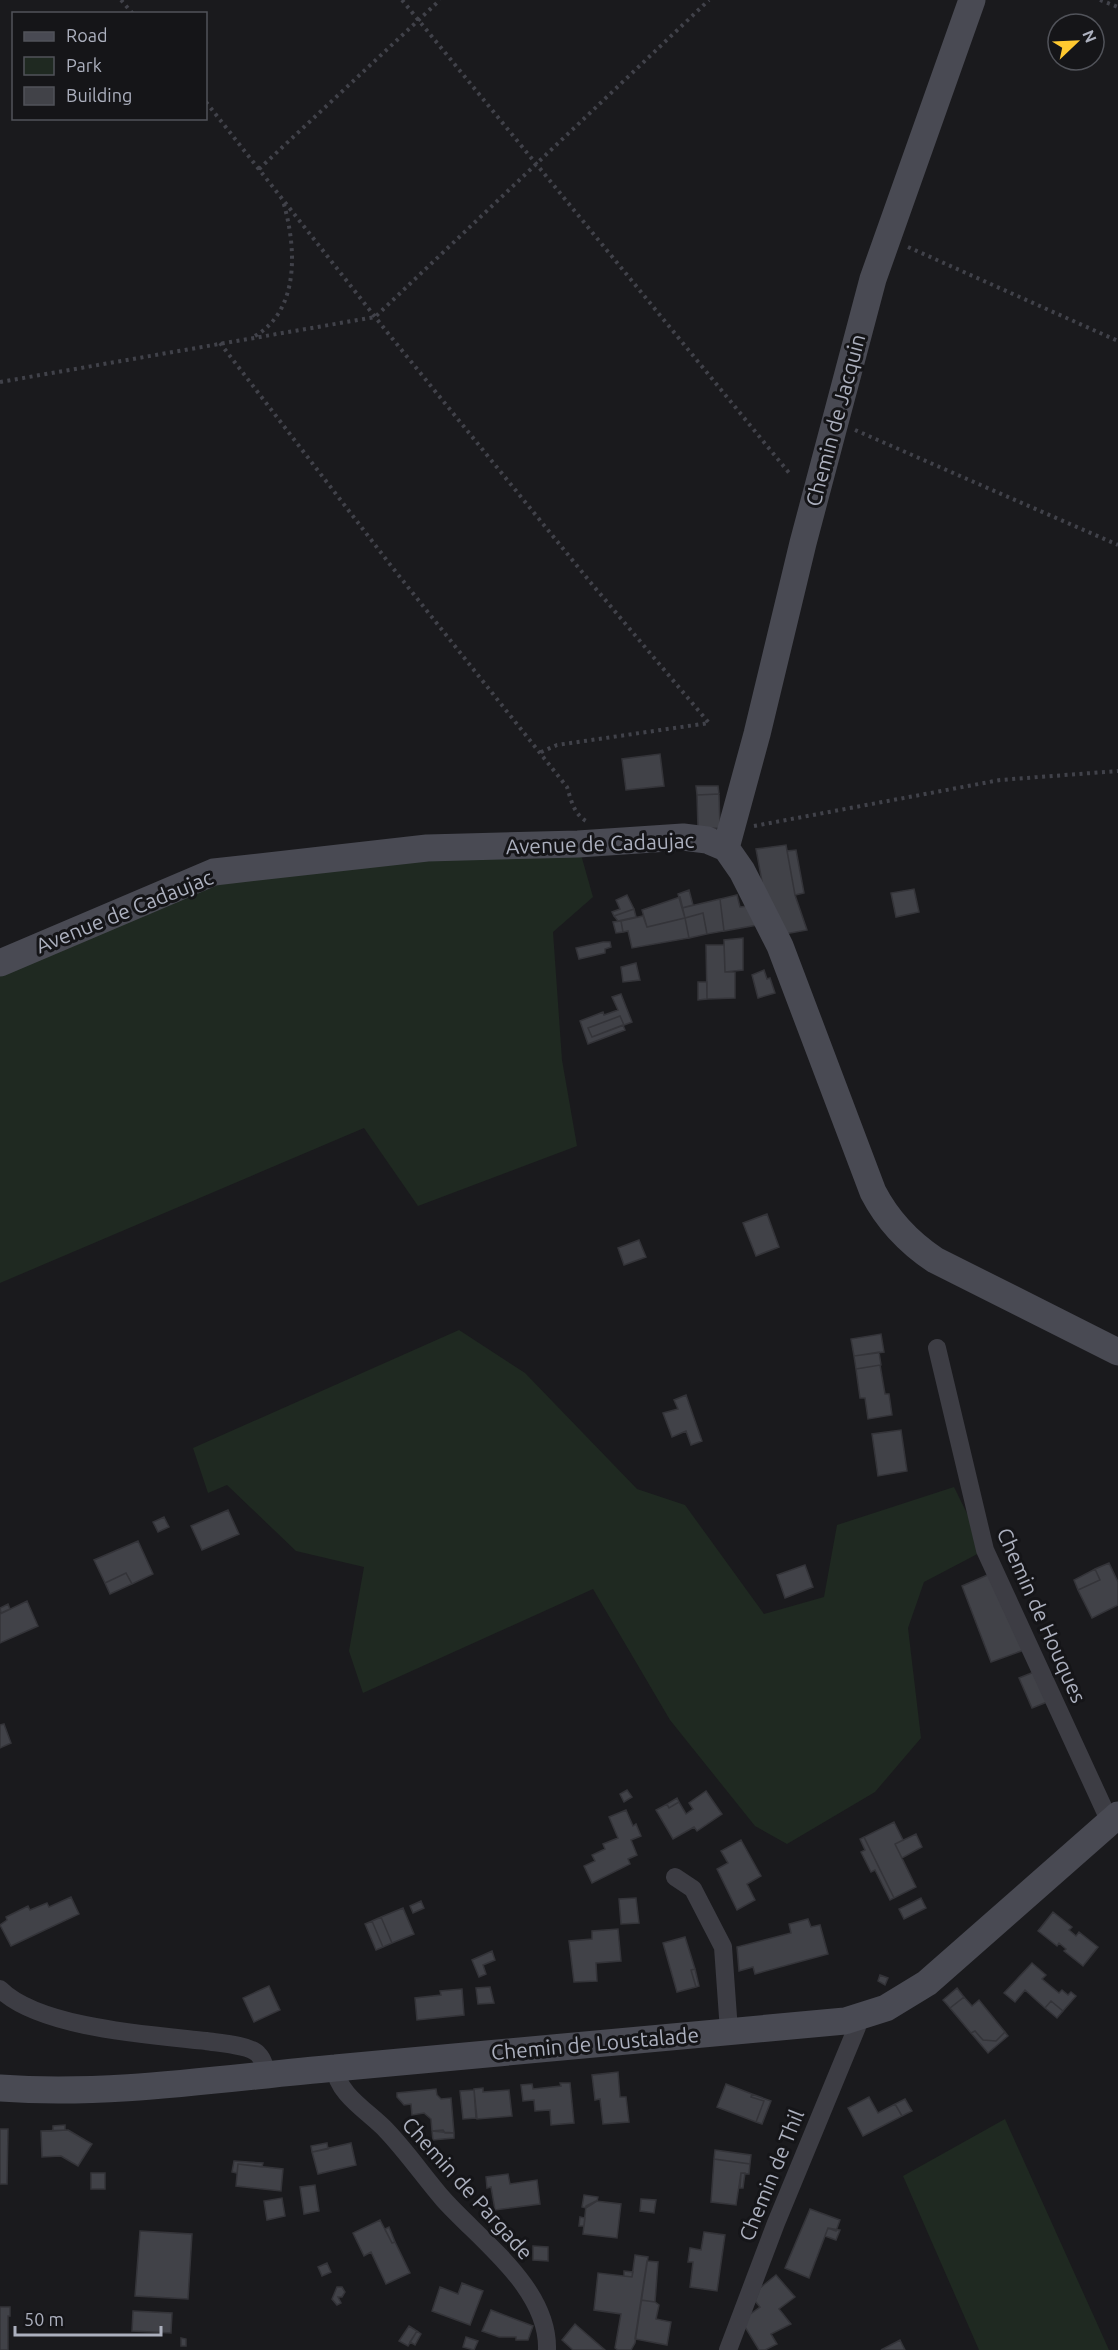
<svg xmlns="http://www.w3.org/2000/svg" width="1118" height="2350" viewBox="0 0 1118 2350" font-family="Ubuntu,sans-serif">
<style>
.green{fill:#1f2921}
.building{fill:#414248;stroke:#343439;stroke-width:1.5}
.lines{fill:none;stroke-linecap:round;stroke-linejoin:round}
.path{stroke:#41424a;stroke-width:4;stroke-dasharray:3 4.5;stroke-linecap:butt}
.street{stroke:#3d3d44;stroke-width:18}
.secondary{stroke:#494a53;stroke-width:27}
.labels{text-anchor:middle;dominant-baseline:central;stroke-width:6;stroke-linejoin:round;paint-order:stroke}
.street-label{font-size:21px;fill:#acb0be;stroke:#151518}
</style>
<rect width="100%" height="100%" fill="#1a1a1d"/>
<path class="green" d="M578,844L593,897L553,932L562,1060L577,1146L418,1206L364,1128L0,1283V959L243,874Z
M459,1330L525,1373L637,1489L685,1505L764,1614L824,1597L837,1525L954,1487L985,1550L924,1582L908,1628L921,1738L875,1792L787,1844L755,1826L670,1720L593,1589L363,1693L349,1651L364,1567L296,1551L227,1485L208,1493L193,1448Z
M1005,2119L1109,2350H979L903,2176Z"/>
<path class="building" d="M660,754L664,786L626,790L622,759Z
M696,786H718L719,794L697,795Z
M719,794L720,828L698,829L697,795Z
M786,845L795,895L807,930L785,934L765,898L756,849Z
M796,850L804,893L795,895L787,851Z
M914,889L919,912L896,917L891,893Z
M689,890L693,905L682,908L678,894Z
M627,895L634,909L614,916L612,912L620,909L616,900Z
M737,895L740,907L748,906L758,925L724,931L720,899Z
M680,897L685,918L647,927L642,910Z
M720,899L724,931L707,934L703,913L685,918L682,908Z
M634,909L636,917L618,921L614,916Z
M703,913L707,934L689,938L685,918Z
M643,916L647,927L685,918L689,938L632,948L628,931L623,932L621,921Z
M621,921L623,932L616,933L613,922Z
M743,938V970L725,972L724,940Z
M603,942H610L611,947L605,949V953L579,959L576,948Z
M706,945H724L725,972H735V998L707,999Z
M636,963L640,980L623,982L621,967Z
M764,970L767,979L770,978L775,993L758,998L752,975Z
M698,982H707V999L698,1000Z
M621,994L632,1022L624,1025L620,1016L588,1028L592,1037L623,1025L625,1030L588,1044L580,1021L603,1012L604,1015L618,1010L612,997Z
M620,1016L624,1025L592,1037L588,1028Z
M767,1214L779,1247L756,1256L743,1223Z
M639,1240L646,1257L624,1265L618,1248Z
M881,1334L884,1352L854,1356L851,1339Z
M879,1352L881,1365L856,1369L854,1356Z
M880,1365L885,1394H889L892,1415L868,1419L865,1398H860L856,1369Z
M686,1395L702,1441L691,1445L686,1431L672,1437L663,1413L678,1409L674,1400Z
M901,1430L907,1471L878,1476L872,1434Z
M228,1510L239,1534L202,1550L191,1526Z
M164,1517L169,1527L158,1532L153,1522Z
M138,1541L153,1574L132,1584L126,1573L105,1583L94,1560Z
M1109,1563L1118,1582V1605L1092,1618L1078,1590L1100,1580L1095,1569Z
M805,1565L813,1587L785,1598L777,1575Z
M1095,1569L1100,1580L1078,1590L1074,1580Z
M126,1573L132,1584L110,1594L105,1583Z
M992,1573L1024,1650L991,1662L962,1586Z
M27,1601L38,1626L0,1643V1614Z
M8,1604L10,1609L1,1613L0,1608Z
M1034,1672L1047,1702L1032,1708L1019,1678Z
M4,1724L11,1743L0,1748V1725Z
M627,1790L632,1797L624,1802L620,1794Z
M706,1791L722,1814L697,1831L694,1827L673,1839L656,1810L667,1804L669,1808L679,1802L686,1814L693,1809L689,1803Z
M677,1798L679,1802L669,1808L667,1804Z
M626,1810L633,1826L636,1824L641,1836L631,1840L637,1855L628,1859L630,1864L592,1883L584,1866L595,1861L592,1855L605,1849L603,1844L618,1838L609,1817Z
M894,1822L903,1840L895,1844L916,1887L894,1898L864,1837Z
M916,1834L922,1847L902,1858L895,1844Z
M864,1837L894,1898L890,1900L875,1870L871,1872L861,1852L865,1850L860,1839Z
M741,1840L761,1876L747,1884L755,1900L737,1910L717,1869L728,1863L721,1851Z
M71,1897L79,1914L11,1946L0,1925L7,1920L6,1917L28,1906L30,1910L47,1903L49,1907Z
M636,1898L639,1923L621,1924L619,1899Z
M921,1898L926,1908L904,1919L899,1909Z
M421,1901L424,1908L413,1913L410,1906Z
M403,1908L414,1934L392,1943L381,1917Z
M1053,1912L1072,1927L1069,1930L1076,1936L1079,1932L1098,1947L1083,1966L1064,1951L1066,1949L1059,1943L1057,1946L1038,1931Z
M381,1917L392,1943L383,1947L372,1921Z
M808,1919L811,1927L820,1925L828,1954L755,1974L753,1967L739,1971L737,1947L791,1933L789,1924Z
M372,1921L383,1947L376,1950L365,1924Z
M618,1929L621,1961L596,1963L597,1981L574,1982L569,1941L592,1939V1931Z
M685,1937L695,1969L691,1970L696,1987L677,1992L663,1943Z
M492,1951L495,1960L483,1965L486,1974L479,1977L472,1960Z
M1032,1963L1046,1975L1042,1979L1059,1993L1062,1990L1068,1995L1071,1992L1076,1996L1063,2011L1051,2001L1045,2008L1025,1990L1015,2002L1004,1993Z
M695,1969L699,1986L696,1987L691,1970Z
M880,1975L888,1978L885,1985L878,1981Z
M269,1986L280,2010L254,2022L243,1998Z
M490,1987L494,2003L478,2004L476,1988Z
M957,1988L964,1997L950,2008L943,2000Z
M462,1989L464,2015L417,2020L415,1998L441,1995L440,1991Z
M964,1997L972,2006L979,2000L1005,2032L996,2041L983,2040L975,2031L971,2033L950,2008Z
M1051,2001L1063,2011L1057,2018L1045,2008Z
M975,2031L983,2040L996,2041L1005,2032L1008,2036L988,2053L971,2033Z
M618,2072L620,2097H626L629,2122L603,2124L600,2099L595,2100L592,2075Z
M560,2083H570L574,2123L551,2125L550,2110L535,2111L534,2100L523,2101L521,2085L532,2084L533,2089L561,2086Z
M726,2084L752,2094L751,2097L764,2101L756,2122L717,2107Z
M483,2088V2092L509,2090L512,2116L477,2119L474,2089Z
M436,2089L437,2095L441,2099L451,2098L454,2133L432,2131L431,2119L424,2113L412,2115L411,2104L404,2105L397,2097V2093Z
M474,2090L476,2118L463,2119L460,2091Z
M752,2094L771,2101L762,2124L756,2122L764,2101L751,2097Z
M869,2097L878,2113L895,2104L902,2116L863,2136L848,2108Z
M905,2099L912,2111L902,2116L895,2104Z
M65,2125V2130L53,2131V2126Z
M0,2129H8L7,2184H0Z
M68,2130L92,2144L78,2166L61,2156L42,2157L41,2131Z
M443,2130L445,2133H454V2138L433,2140L432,2131Z
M327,2143L328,2149L312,2152L311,2146Z
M351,2143L356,2165L318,2174L312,2152Z
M715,2150L751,2155L750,2164L714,2159Z
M714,2159L750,2164L749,2174L741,2173L736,2205L711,2202Z
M234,2161L263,2163L262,2167L238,2164L237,2173L232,2172Z
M238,2164L283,2169L281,2191L236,2186Z
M91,2173H105V2189H91Z
M741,2173H745L743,2188H740Z
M508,2174L510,2184L537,2180L540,2204L495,2210L491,2187L487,2188L486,2177Z
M315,2185L319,2211L304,2214L300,2187Z
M584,2195L598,2197L597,2201L586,2208L582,2207Z
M282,2198L285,2216L267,2220L264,2201Z
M641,2199L656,2200L654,2213L640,2211Z
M596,2201L621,2204L617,2238L583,2234L586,2206Z
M810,2209L840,2220L836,2231L828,2228L809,2278L785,2268Z
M580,2217L585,2218L584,2226H579Z
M380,2220L392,2243L395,2242L410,2273L386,2284L371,2252L364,2256L353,2233Z
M389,2227L395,2242L392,2243L385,2229Z
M828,2228L840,2230L836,2240L825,2236Z
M140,2231L192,2234L188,2299L135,2296Z
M704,2232L725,2235L717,2291L690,2287L693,2262H688L690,2248L701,2250Z
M533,2246L548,2247V2261L533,2260Z
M635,2255L648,2257L635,2343L631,2350H618L615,2348L621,2314L594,2310L598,2273L632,2277Z
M647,2261L658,2262L655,2302L641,2300Z
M327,2263L331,2272L322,2276L318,2267Z
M624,2271L633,2272L632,2277L624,2276Z
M776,2275L795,2297L779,2309L791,2324L771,2334L777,2344L765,2350H759L745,2327L749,2315L760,2307L755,2301L760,2288Z
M462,2283L483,2291L470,2325L432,2311L440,2287L458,2294Z
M337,2287H342L345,2292L342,2297H338L341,2303L337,2305L332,2299Z
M641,2300L655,2302L659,2305L656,2319L671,2322L667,2345L635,2339Z
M0,2307H10V2316H8V2350H0Z
M491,2310L533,2326L528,2340H516V2337H499L482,2331Z
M133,2311L172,2313L171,2333L132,2331Z
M575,2324L605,2350H573L562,2340Z
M409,2326L417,2331L408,2346L399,2341Z
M417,2331L421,2334L415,2345L410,2342Z
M466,2337L478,2341L474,2350L463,2347Z
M181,2338L186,2339V2346H181Z
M900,2340L905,2350H881Z"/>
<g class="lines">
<path class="path" d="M121,0L133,14
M402,0L790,474
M1100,0L1118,7
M206,102L387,332L591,583L709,723L557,745L539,753
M259,169L440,0
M908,247L1118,341
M255,336C301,309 296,245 283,201
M220,343L392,567L567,787C571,800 574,814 586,821
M0,382L375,317L709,0
M855,430L1118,545
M754,826L1000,780L1118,771"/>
<path class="street" d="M937,1348L985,1550L1110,1822
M675,1877L693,1889L723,1947L729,2031
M0,1989C39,2028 151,2035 206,2041C218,2043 250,2045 258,2054C264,2060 265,2068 266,2075
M335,2068C337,2094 369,2112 386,2130C407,2152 424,2177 444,2200C482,2242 549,2289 547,2350
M728,2350L776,2223L857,2027L858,2018"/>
<path class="secondary" d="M726,848L757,734L803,543L873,279L972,0
M0,963L214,872L427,848L578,844L683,837L707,840L726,848L742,871L780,946L873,1192C888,1221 908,1242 935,1260L1118,1352
M0,2088C112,2096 223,2078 335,2068C505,2052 675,2036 845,2021L886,2008L927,1983L1118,1815"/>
</g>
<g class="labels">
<g class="street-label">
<text transform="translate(835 420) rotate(-75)">Chemin de Jacquin</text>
<text transform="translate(600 843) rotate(-2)">Avenue de Cadaujac</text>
<text transform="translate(124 911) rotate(-22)">Avenue de Cadaujac</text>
<text transform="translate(1042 1615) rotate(66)">Chemin de Houques</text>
<text transform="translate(595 2043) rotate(-5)">Chemin de Loustalade</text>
<text transform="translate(771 2175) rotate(-68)">Chemin de Thil</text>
<text transform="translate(468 2188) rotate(48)">Chemin de Pargade</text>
</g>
</g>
<rect x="12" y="12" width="195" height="108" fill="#151518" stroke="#51535a" stroke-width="1.5"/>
<rect x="24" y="32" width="30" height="9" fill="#494a53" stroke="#51535a" stroke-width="1.5"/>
<text x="66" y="42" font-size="18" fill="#acb0be">Road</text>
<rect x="24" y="57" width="30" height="18" fill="#1f2921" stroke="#51535a" stroke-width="1.5"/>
<text x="66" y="72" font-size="18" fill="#acb0be">Park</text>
<rect x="24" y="87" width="30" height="18" fill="#414248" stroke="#51535a" stroke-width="1.5"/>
<text x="66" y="102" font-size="18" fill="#acb0be">Building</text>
<g transform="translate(1076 42) rotate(67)"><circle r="28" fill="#151518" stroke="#51535a" stroke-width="1.5"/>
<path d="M0-4.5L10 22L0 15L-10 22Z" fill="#ffc930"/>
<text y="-9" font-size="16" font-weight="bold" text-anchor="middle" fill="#acb0be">N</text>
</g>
<path d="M15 2326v9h146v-9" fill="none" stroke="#acb0be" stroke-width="3"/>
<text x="24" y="2326" font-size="18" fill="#acb0be" stroke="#151518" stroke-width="4.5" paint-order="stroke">50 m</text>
</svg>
